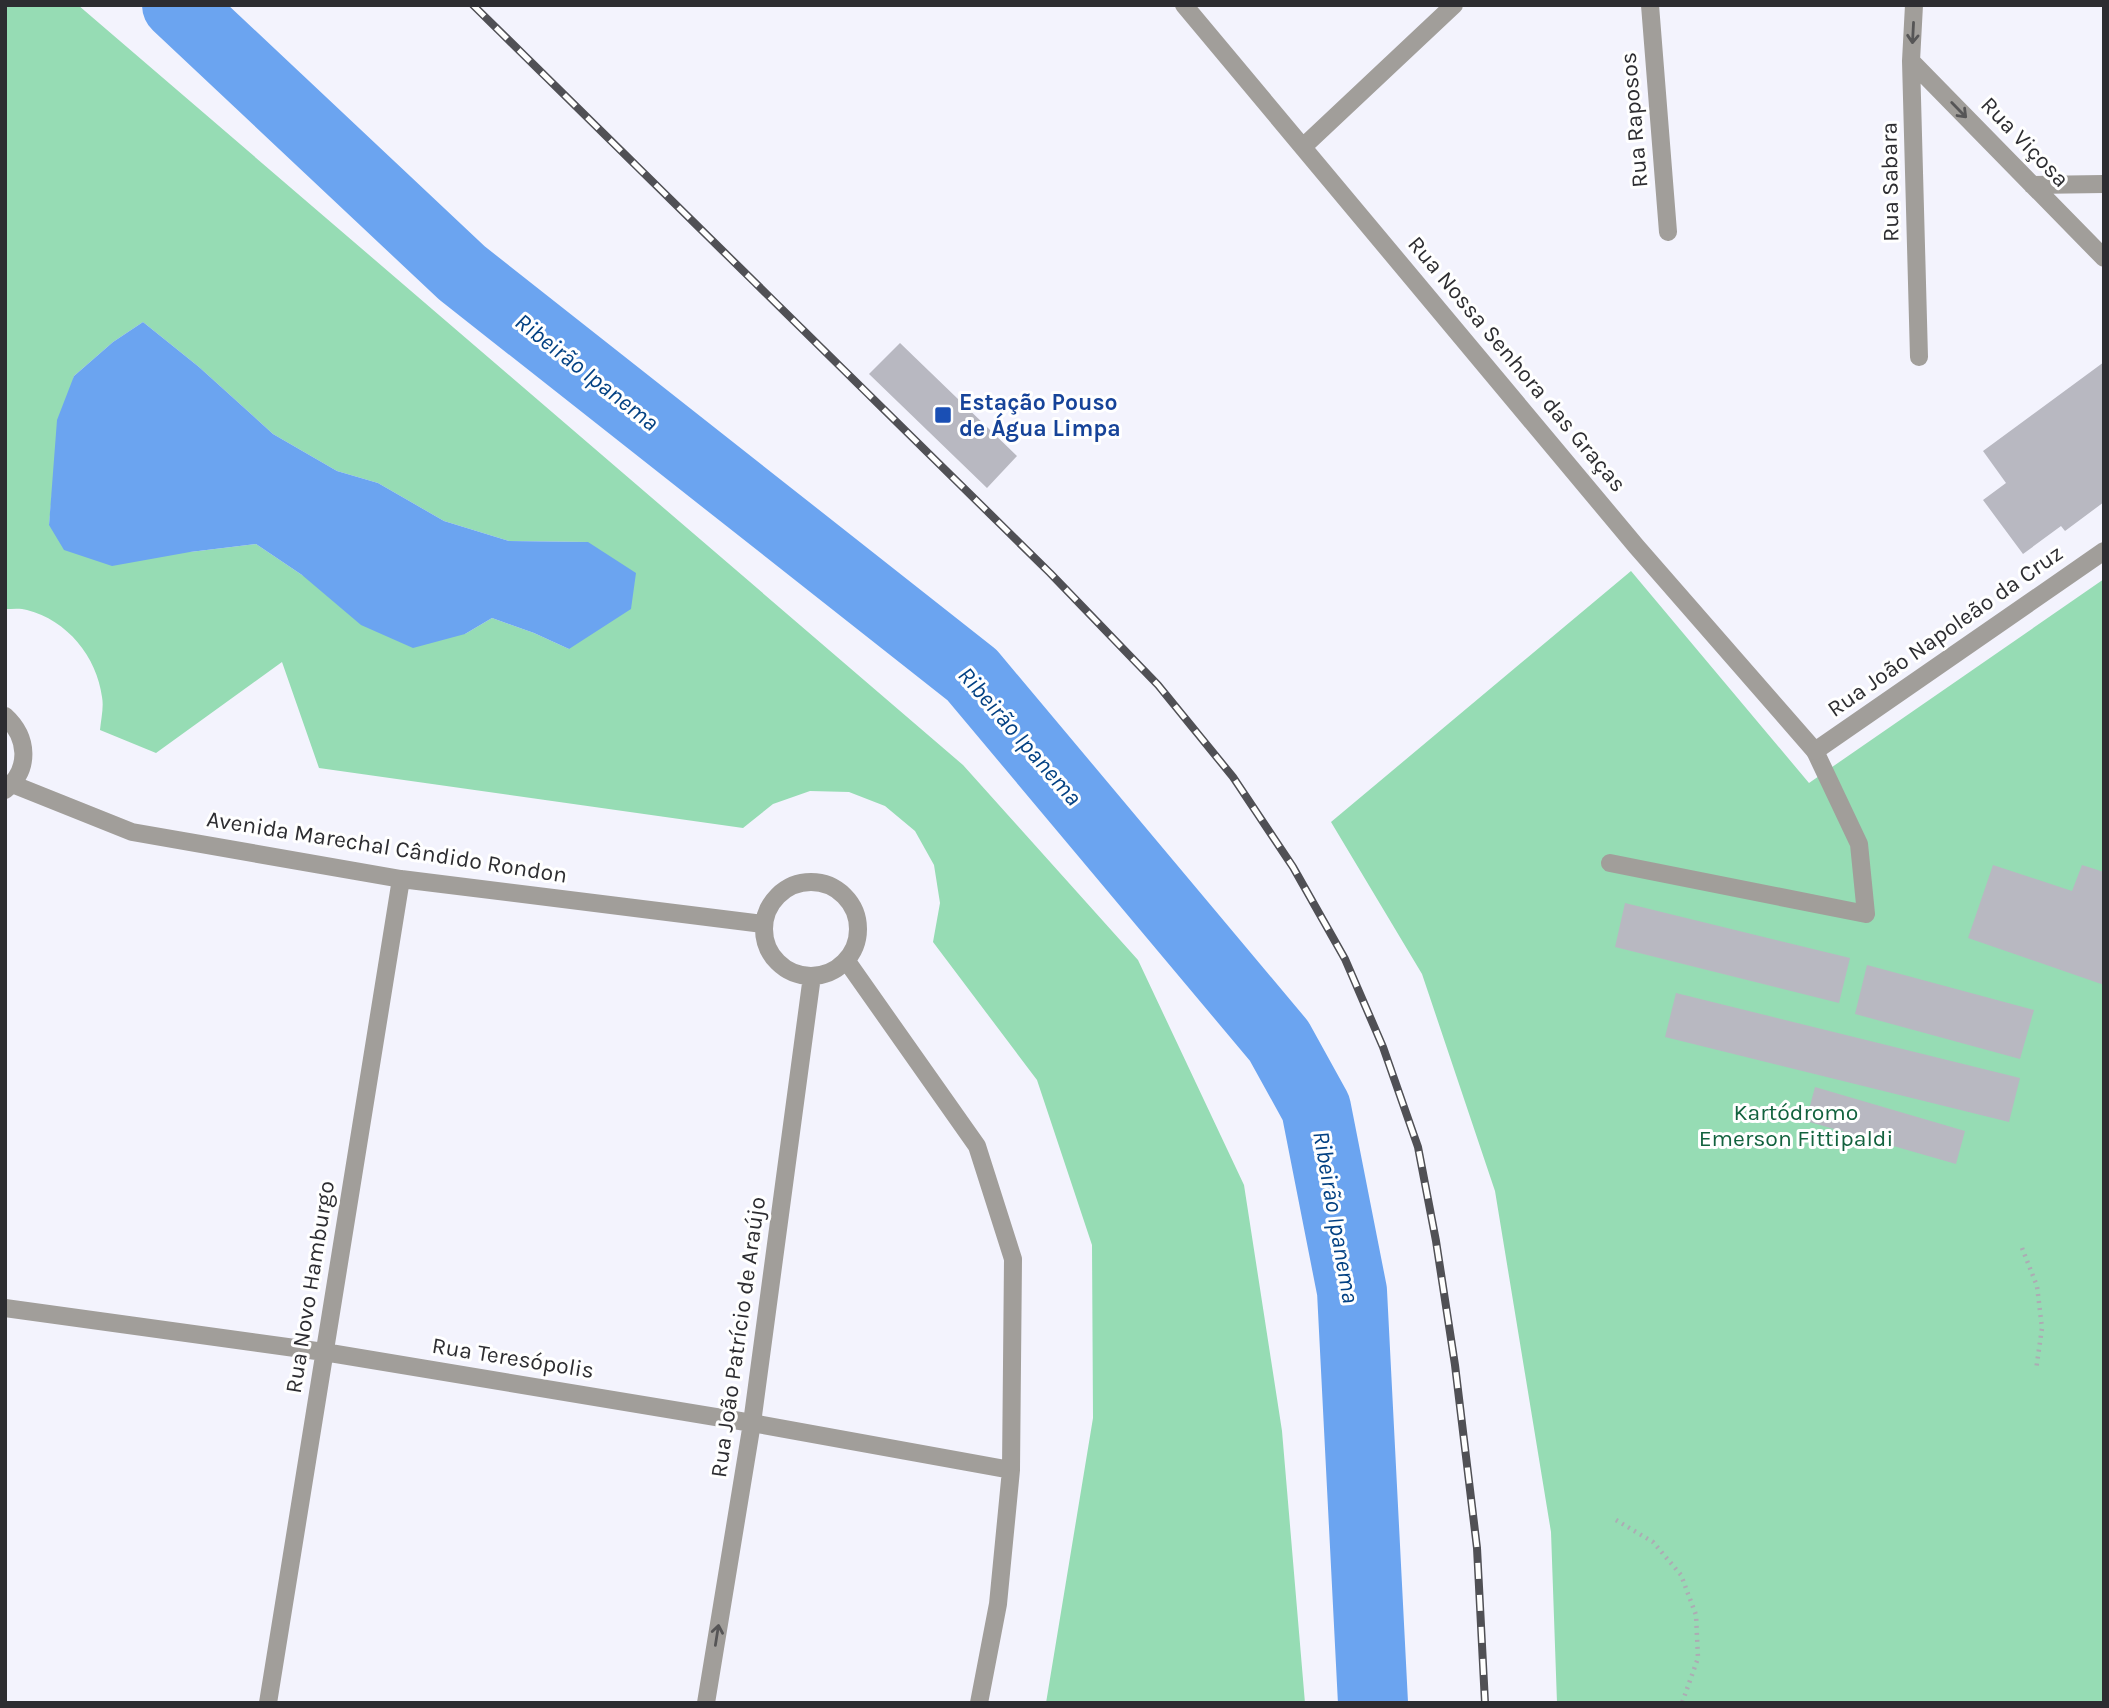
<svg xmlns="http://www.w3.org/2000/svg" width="2109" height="1708" viewBox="0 0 2109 1708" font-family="Karla,sans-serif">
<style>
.green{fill:#96dcb4;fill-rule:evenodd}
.water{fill:#6ba4f0}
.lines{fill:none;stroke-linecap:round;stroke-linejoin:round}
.river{stroke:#6ba4f0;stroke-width:70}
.building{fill:#b8b8c1}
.path{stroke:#acacb4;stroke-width:4.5;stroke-dasharray:2 5;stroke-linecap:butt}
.lane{stroke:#a19e9a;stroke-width:18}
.street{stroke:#a19e9a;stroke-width:18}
.rail-casing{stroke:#505055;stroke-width:8}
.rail{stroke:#fff;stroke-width:5;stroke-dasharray:16;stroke-linecap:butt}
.oneway{stroke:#565556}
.transit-dot{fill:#1a4fb4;stroke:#fff;stroke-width:2.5}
.labels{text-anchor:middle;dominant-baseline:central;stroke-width:6;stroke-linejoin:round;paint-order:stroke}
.street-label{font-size:23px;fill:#2d2d31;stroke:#fff}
.transit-label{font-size:23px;font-weight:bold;fill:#164399;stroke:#fff;text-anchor:start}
.park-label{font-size:23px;fill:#12623e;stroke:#fff}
.water-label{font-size:24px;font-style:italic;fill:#034183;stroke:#fff}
</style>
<rect width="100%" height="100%" fill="#f3f3fd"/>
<path class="green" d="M5,5H78L963,765L1138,960L1244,1185L1282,1431L1305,1703H1046L1093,1418L1092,1245L1037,1080L933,942L940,903L934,865L915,831L885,806L849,792L810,791L773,804L743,828L319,768L282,662L156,753L100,730C101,719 104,707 102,697C97,657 67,620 27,610C21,608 12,609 5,609ZM143,322L199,367L273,434L337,471L378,483L444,521L509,541L588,542L569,649L534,633L492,618L465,634L302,575L256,544L190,552L49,525L54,473L74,376L113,342Z
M1631,571L1809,783L2104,579V1703H1557L1551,1532L1495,1191L1422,974L1331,822Z"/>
<path class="water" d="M143,322L199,367L273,434L337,471L378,483L444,521L509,541L588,542L636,573L631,609L569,649L534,633L492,618L465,634L413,648L361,625L302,575L256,544L190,552L112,566L64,550L49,525L57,420L74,376L113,342Z"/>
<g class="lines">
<path class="river" d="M177,5L462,273L972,675L1279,1041L1316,1108L1352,1291L1373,1703"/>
</g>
<path class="building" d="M900,343L1017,456L987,488L869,374Z
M2104,362V502L2065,531L2061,526L2023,554L1983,500L2006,483L1983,451Z
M1993,865L2072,891L2082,865L2104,872V985L1968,938Z
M1625,903L1850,958L1839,1003L1615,947Z
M1867,965L2034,1010L2020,1059L1855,1014Z
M1676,993L2020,1078L2009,1122L1665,1037Z
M1815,1087L1965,1131L1956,1164L1806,1121Z"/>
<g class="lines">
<path class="path" d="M2022,1248L2037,1286L2042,1328L2036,1370
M1616,1520L1653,1542L1681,1575L1696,1615L1698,1658L1682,1703"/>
<path class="lane" d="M1610,863L1866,914L1859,844L1815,751"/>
<path class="street" d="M1184,5L1636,546L1815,751L2104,551
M1650,5L1668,232
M1914,5L1911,61L1919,357
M1911,61L2104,258
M1304,146L1454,5
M2032,185L2104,184
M5,716C28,737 31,769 5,790
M12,784L132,832L401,879L763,924
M764 929a47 47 0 1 1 94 0a47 47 0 1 1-94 0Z
M846,960L977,1146L1013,1259L1011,1470L998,1604L979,1703
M5,1308L324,1352L752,1423L1011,1470
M268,1703L401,879
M706,1703L752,1423L812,976"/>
<g class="rail-casing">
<path id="rail" d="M473,5L1050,573L1158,685L1233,777L1293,867L1345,959L1383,1047L1418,1147L1436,1241L1455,1365L1477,1548L1485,1703"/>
</g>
<use href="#rail" class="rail"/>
</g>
<defs><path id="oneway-shaft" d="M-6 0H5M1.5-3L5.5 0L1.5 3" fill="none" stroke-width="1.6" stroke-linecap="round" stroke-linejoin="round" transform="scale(1.75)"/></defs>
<g class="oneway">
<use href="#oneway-shaft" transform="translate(1913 33) rotate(93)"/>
<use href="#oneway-shaft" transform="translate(1959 110) rotate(46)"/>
<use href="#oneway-shaft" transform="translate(717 1635) rotate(-81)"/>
</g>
<rect class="transit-dot" x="934" y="406" width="18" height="18" rx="3.5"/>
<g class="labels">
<g class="street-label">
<text transform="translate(1634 120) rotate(-95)">Rua Raposos</text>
<text transform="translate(2025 142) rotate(46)">Rua Viçosa</text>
<text transform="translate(1890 182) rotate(-91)">Rua Sabara</text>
<text transform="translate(1517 364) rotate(50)">Rua Nossa Senhora das Graças</text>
<text transform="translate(1945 631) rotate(-35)">Rua João Napoleão da Cruz</text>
<text transform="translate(387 847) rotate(9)">Avenida Marechal Cândido Rondon</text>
<text transform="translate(310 1287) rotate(-81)">Rua Novo Hamburgo</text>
<text transform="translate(738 1337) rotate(-82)">Rua João Patrício de Araújo</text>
<text transform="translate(513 1358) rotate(9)">Rua Teresópolis</text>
</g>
<g class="transit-label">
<text x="959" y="402">Estação Pouso<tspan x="959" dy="26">de Água Limpa</tspan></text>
</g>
<g class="park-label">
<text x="1796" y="1112">Kartódromo<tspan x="1796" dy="26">Emerson Fittipaldi</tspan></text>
</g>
<g class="water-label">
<text transform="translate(587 372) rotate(38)">Ribeirão Ipanema</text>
<text transform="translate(1020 736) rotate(49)">Ribeirão Ipanema</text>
<text transform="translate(1336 1217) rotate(80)">Ribeirão Ipanema</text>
</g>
</g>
<rect width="2109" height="1708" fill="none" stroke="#2d2d31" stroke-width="14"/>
</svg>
